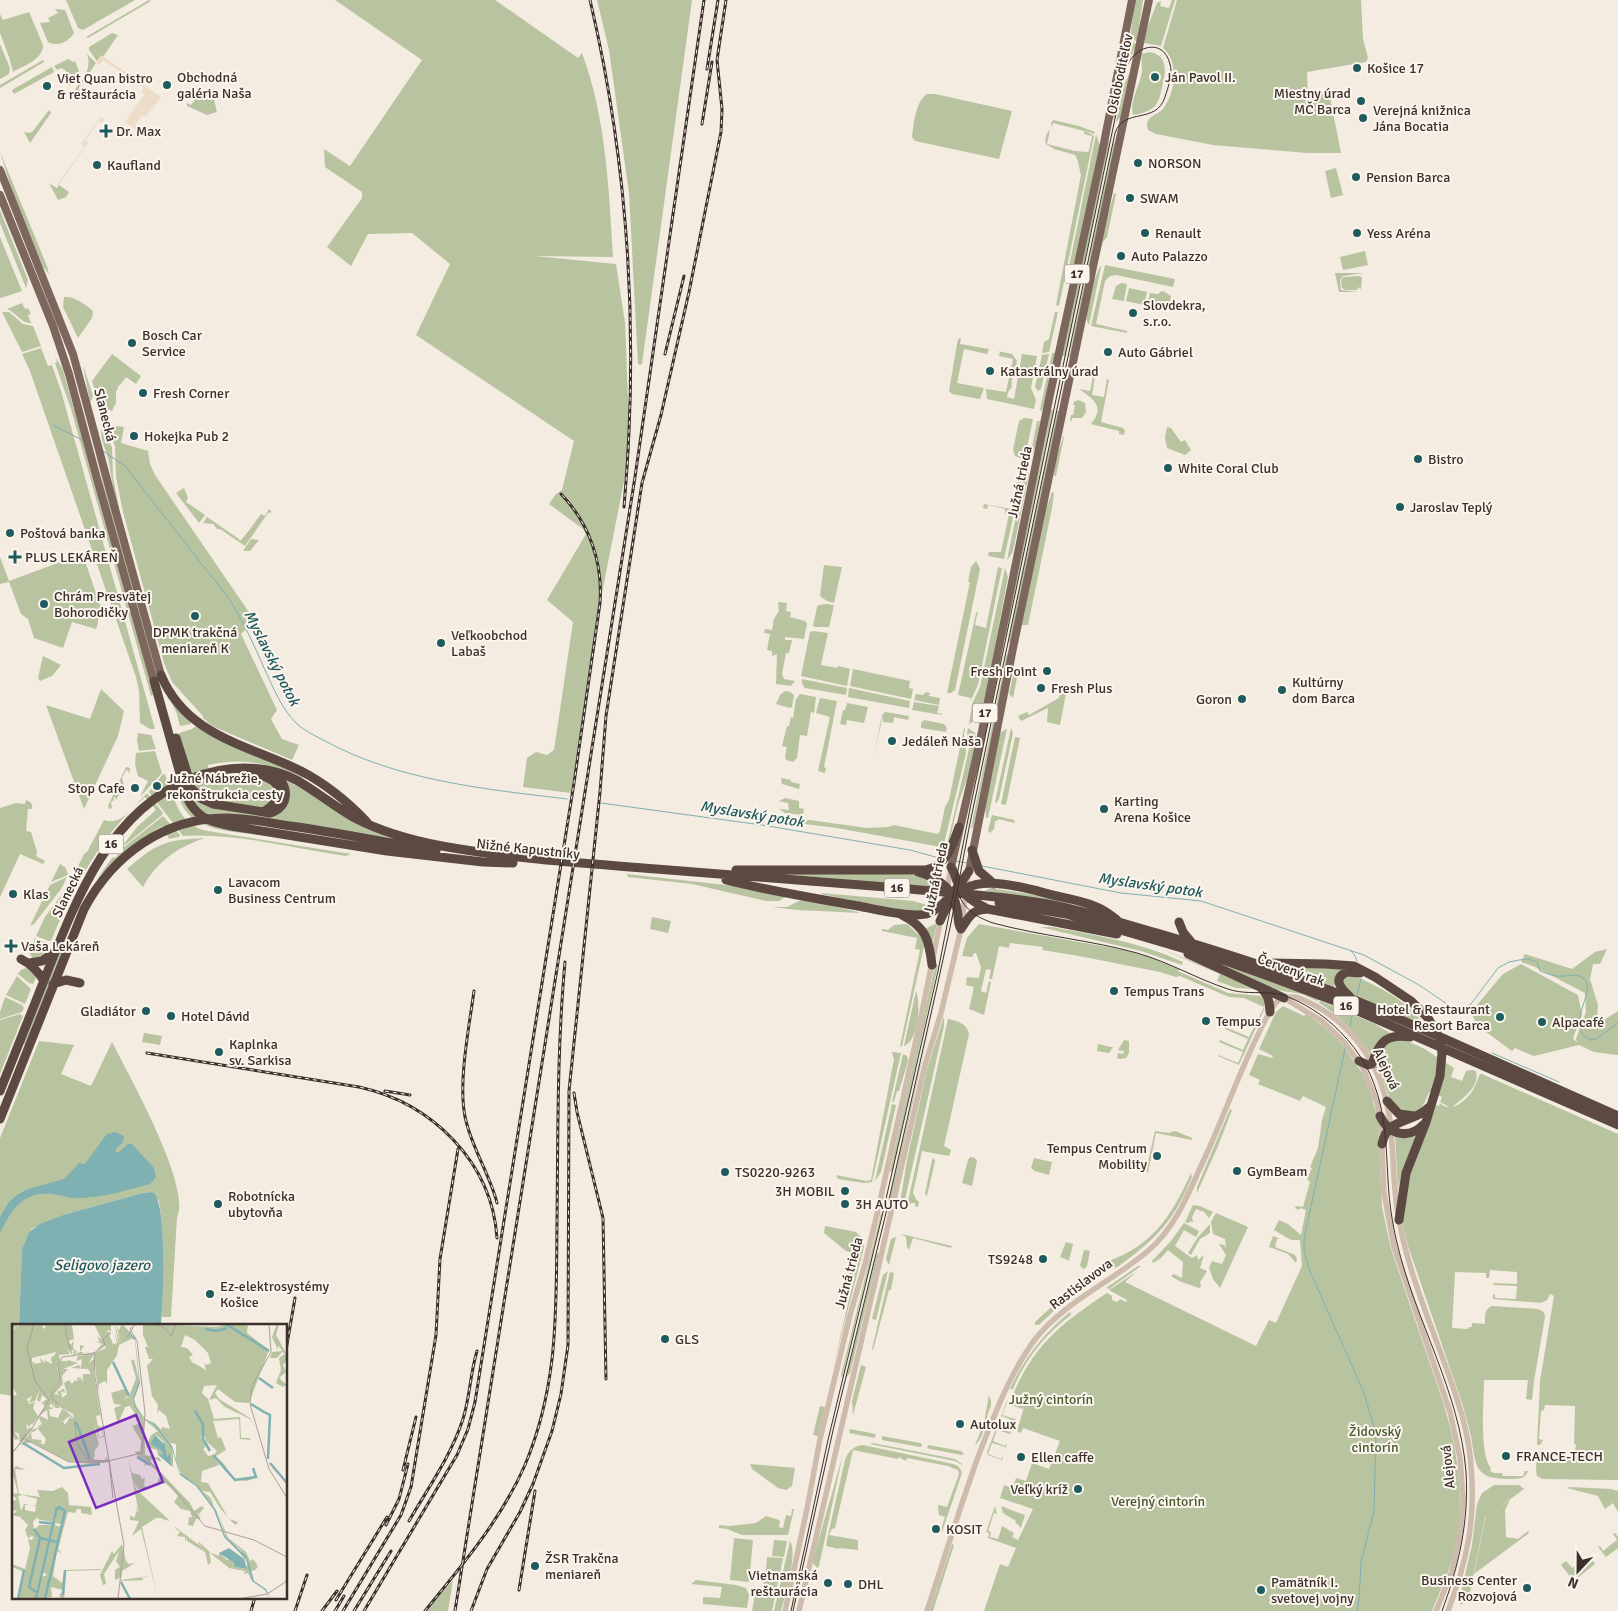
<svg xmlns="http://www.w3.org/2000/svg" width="1618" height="1611" viewBox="0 0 1618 1611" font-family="Signika,sans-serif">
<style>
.green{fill:#b8c4a0}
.plaza{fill:#ecdcc8}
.water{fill:#7fb0b2}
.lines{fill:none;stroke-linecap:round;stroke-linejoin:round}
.stream{stroke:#7fb0b2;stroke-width:1}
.minor{stroke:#cdbbac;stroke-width:5.5}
.major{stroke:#7d675c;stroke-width:8}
.highway{stroke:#5c4a42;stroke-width:9}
.tram{stroke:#3b302b;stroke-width:1}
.rail-casing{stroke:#3b302b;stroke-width:3}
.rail{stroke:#fbf5ee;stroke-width:1;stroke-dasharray:4;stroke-linecap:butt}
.poi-dot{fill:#1f5a5e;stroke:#fbf5ee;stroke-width:2}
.labels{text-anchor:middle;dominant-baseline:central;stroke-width:4;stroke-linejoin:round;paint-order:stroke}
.shield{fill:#fbf5ee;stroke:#756b66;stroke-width:1}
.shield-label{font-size:12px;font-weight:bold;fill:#3b302b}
.poi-label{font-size:14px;fill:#3b302b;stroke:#fbf5ee;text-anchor:start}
.street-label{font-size:14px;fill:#3b302b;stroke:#fbf5ee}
.park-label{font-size:14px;fill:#4a5a2e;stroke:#fbf5ee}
.water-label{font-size:15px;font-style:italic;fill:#1f5a5e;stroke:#fbf5ee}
.inset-river{fill:none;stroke:#7fb0b2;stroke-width:2.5}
.inset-road{fill:none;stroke:#aaa098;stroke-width:1}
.view{fill:#7b2cbf;fill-opacity:0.15;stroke:#7b2cbf;stroke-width:2.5}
.inset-edge{fill:none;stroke:#3b302b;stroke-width:2.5}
</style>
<rect width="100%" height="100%" fill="#f4ebe1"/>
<path class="green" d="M66,0H135L83,30L78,28Z
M149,0L151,1L88,38L86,37Z
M335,0H495L578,58L582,53C606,118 609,188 613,257L535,256L616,264L625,323L630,451L600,603L571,793L523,787L527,758L536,752L547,755L554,750L573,622L547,600L586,534L583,529L549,504L556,494L562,490L574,441L416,335L450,264L412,233L368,234L351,266L327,247L362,198V192L325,167L324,149L350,166L422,60Z
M597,0H692L642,364L640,365L638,364L629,193L609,50Z
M1135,0H1143L1137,41L1130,39Z
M1172,0H1175L1161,46L1144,43L1145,33L1157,3L1161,1L1160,6L1169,8Z
M1177,0H1361L1363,39L1368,58L1366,62L1307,72L1308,94L1329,92L1341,153H1307L1213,145L1156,134L1148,130C1147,127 1146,122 1149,119C1152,115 1158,114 1162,110C1175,95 1180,62 1163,48Z
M55,9L65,10L74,33C69,42 57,47 48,42L40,23L50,22L48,18L58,13Z
M29,12L43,45C43,60 23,66 13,72L9,57L0,33V14L3,20Z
M112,33L118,35L103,57L101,56L97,61L89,50V47Z
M1129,42L1136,44C1134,53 1129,57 1126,65C1119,83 1118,103 1114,121L1113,116Z
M0,44L10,68L9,74L0,79Z
M1150,52C1167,55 1166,70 1163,83C1161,91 1160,100 1155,106C1150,111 1141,114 1133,115C1129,100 1140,87 1142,71C1142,65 1141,60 1142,54Z
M87,54L96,63L78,89L81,91L77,93L75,91L76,88C84,77 92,68 87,54Z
M68,59L73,62L75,61L79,71L76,79L69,86L70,80L65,70L61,68L57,70L54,66Z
M43,60L44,62L0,88V85Z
M52,67L54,72L14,94L12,90Z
M1130,72L1121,117L1116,122L1124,85Z
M199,90L214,100L217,112L207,115L187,106V103L191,105L195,100L190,97L195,91Z
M927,94H935L1012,111L999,159L915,141L912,137C914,124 915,102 927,94Z
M49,110L51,113L30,143L24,132L30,133L33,131Z
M1053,120L1079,126L1095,132L1094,134L1084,130L1094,136L1059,306L1056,305L1081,175C1079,168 1079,161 1075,155L1054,149L1046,144L1045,140L1047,133L1050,130L1047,144L1075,151L1087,152L1089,151L1092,136L1084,134V131L1053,123L1052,127L1051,124Z
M1096,134L1100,146L1074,273L1068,272Z
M1110,139L1065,356H1062L1051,410H1053L1005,640L1006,630L1047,431L1050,410L1108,142Z
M1114,140L1115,147L1011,641L1008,644L1057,411H1060L1071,358L1069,357Z
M0,152L47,266L49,274L43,267L16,203Z
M1336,168L1343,195L1331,198L1325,171Z
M49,183L57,188L59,185L69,192L66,197L58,200Z
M1114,193L1116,194L1107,237L1103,242L1096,265L1105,226Z
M0,210L28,280L26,288L0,223Z
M0,237L22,291L1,298H0Z
M1365,251L1368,265L1343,270L1340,257Z
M1105,265L1175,279L1173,287L1116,275L1110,276L1105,281L1096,324L1127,331V333L1091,326Z
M1100,266H1101V267L1089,325C1080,313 1095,279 1100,266Z
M1335,273H1364L1343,276L1340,280L1341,290L1358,292H1339Z
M1360,276L1362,278L1361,289L1357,287L1358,290H1345L1342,288L1341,281L1343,277Z
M1121,283L1127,284L1124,301L1112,299L1116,286Z
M1129,288L1147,292L1144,305L1126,301Z
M1163,291L1171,296L1168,310L1147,306L1150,293L1158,294L1160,292Z
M64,297C74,296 85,304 93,311L92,318L78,338L63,307Z
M22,303L25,309L28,308L31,314L28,315L31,323C21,324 16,312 7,309Z
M2,312H9L23,324L33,326L41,346L22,352Z
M1055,312H1058L1049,352L1042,353L1044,342L1049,339Z
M961,338L960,344L989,349L987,354L964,349L957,383L984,388L980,399L952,394L949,391L957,344L958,339Z
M41,348L48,366L52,365L61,391L155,729H150L140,723L139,691L136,677L30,371L22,354Z
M997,351L1012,354L1017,361C1016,369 1010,379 1012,387L1008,392L1007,397L1014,399L1022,354L1037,356L1031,388L1036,400L1034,409L987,399L986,389L1006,392L1013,359L999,356L1000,352Z
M1052,353H1056L1048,391L1042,411L1040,410Z
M112,354L141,376L136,384L126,377L120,385H119L116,392V403L112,411L100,406L92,381Z
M1049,354L1041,389L1038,391L1035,387L1042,355Z
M55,356L63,370L74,409L76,410L86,452L149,673L153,695L151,696L71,409L55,363L57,362Z
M83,365L93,396L90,403Z
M1093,376L1095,377L1092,395L1104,397L1107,379L1109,380L1101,422L1123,428L1125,431L1124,435L1119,434V431L1091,424C1106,406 1092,398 1079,389L1090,391Z
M1078,400L1085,403L1086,412L1082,418H1072V421L1070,420L1071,415H1073L1075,405H1073L1074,402Z
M1024,418L1033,419L1025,457L1023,459L1015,456L1013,450L1019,421Z
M1037,421H1040C1038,432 1037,450 1030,458Z
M110,425L124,427L121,443L148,451L150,464L155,475L255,621L241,634L277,710L271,719L282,739L299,745L292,760L212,726L203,718V716L172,682L164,663L123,512L116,477L115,446L106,426Z
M1167,427L1171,428L1181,442L1185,440L1191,450L1185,455L1167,448L1165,437Z
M102,429L112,447L113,477L120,513L163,670L168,682L178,695L167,683L162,671C143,603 119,531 109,462C107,451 99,439 102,429Z
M1064,435V437L1056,476H1054L1055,461Z
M96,454L97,455L172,729H171L109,510Z
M1020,466L1024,467L1004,559L988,556L989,552H1001L1009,514L1005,513V509L988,505L987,509L983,508L984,504L1011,509Z
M1026,467L1029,474L1013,551L1011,555L1007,560Z
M184,488L188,498L186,502L205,515L199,523L176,493Z
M1052,492L1054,493L1052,508L1028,625H1022L1044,515Z
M269,509L272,512L268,513L245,546L220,529H217L213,524L203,523L207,517L239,539L240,541C248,533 254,523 261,514L265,516Z
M251,539L259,540L250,551H243Z
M85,553V561L101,608C98,615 99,622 96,629L72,622L63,648L34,638L28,619L21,614L9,582L0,584V557L9,581Z
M976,561L980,569L955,690L951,693H947L970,582H968L971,567Z
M824,565L842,567L834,603L827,601L820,596Z
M998,567L1002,568L978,685L970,702L971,698L958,695L976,613L978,611L975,625L986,628Z
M1005,568L1008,577L984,705L976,720L969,724L972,704L980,687Z
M778,602L787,603L786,611L791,612L790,617L805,621L807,624L804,639L785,637V640H792L789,653H786L782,674L784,679L795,681L791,686L776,684L777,654L772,656V651L767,650L770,634L764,633L765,629L772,630L774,619L779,611Z
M826,604L834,605L829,627H815L813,626L817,607L819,605Z
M813,631L828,633L821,665L837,668L838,666L850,669L847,686L801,676L810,632Z
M1007,653L1008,656L973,828H971Z
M1002,654L978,771L973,790L999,663Z
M43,656L61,665L52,676L40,681L38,678Z
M853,669L910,681L909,688L913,689L911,699L850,686Z
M1014,672L1018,673L1013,698L1009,694Z
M802,679L847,688L846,695L805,688L802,684Z
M1066,687L1067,688L1060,725L1047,722L1048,708L1021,721L1018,716L1027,712L1029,715L1059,698L1061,688L1063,690Z
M849,688L910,701L909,708L848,697Z
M101,689L124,711L118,736L84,809L46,705L90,719Z
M785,691L790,692L794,695L792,707L790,708L776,704L780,695Z
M926,692L930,693L929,696L940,698L939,705L914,700L916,694L923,695Z
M167,693L173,704L191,722V724L180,726L177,714Z
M800,694L816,697L814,713L811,712L807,736L800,735L797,758L793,762L786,760L785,756L787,747L782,746L787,726H789L791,717L793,718L796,699Z
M820,698L837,701L824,767L826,768L825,773L818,771L830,717L816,713Z
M914,702L939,706L937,713L942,714V715L912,710Z
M847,703L868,707L864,723L847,720L846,725L840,724L843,710H845Z
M885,712L909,716L908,720L894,717L893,723L883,722V715L874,755L882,715Z
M924,720L944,724L947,728L946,732L921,728V723Z
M196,726L303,776L302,778C293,775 284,771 275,768C253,760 230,760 208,765L211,782L222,779L243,777L266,780L275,788V797L264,808C249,806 227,805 213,800C188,790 182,756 179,733L192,729Z
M964,728H965L964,734L966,753L942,852H940L941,847L837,828L781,821V816L867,828L888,827L894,825L938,834L940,831L945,807L949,800Z
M968,728L975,733C980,749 963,788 958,805C954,820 951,835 948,850L946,849L969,749L967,734Z
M1011,728L1013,733L999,799L996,803L995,802Z
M1007,729L988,818H986L985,806L998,738L1001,732Z
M138,733L151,735L156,749L139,751L137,740Z
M1015,737L1020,738L1006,805L1001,804Z
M155,751L162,773L140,797L148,781L138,776L135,764L136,753Z
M126,767L130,768L129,773L127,770H126L122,778L124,785L116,800L115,797L113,798L114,800L111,802L112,808L109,809L108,806Z
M163,774H165L167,782L169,781C175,805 182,826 208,831L351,854L346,856C295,849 233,832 183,836L149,792Z
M781,778L791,780V782L800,784L799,789L782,784Z
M177,779L187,806L195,816L261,835C237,832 201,832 185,810C179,801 177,790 174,780Z
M285,780L402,840L245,815L243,825L232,823L202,813L189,793L190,792L222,810L267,817Z
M146,794H148L163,813L162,815L125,845L124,844L137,827L156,810L145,797C101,835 73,888 51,941H49L36,936L45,917L69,885L84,854L87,852L104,820C121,827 135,805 146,794Z
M785,798L799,801V808L804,809L803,815L785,813L779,809L789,810L788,803L779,801Z
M26,800C31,802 33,804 32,809H28L26,831L31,832L37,852L36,856L45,861L43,864L20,854L0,897V808L16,803L25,804Z
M992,815L1014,820L1015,823L998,819L997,821H995L994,829L990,833L988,831Z
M163,816L180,835L179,837L169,839L163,826L157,829L122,854L98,877L113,857L115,858L124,847Z
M205,838C178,847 157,861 143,887L127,869C157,843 165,840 205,838Z
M60,864L66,868L68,875L51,882Z
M627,874L744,887L787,896L779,901H766L692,884L628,877Z
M779,874H911L934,882L932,887Z
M67,877L61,889L34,924L30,926L50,885Z
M990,888L1042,896L1108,914L1022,896L985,891Z
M821,893L913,901L927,905L929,909L919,911L882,907L821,894Z
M803,899L862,913L798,910L772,907H787Z
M652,917L671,921L668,933L650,929Z
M937,923L932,945L925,929Z
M907,924L922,938L924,946L902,1046H900L920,950L915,949L917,938L882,931V929L888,930L894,925Z
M979,924L1124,950L1149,957L1179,969L1178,971L1228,993L1261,996L1265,1002L1264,1010L1239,1065L1218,1056V1055L1238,1063L1243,1052L1219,1042L1220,1040L1243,1050L1248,1039L1225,1029V1027L1249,1037L1264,1007L1244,998L1229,997L1180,976L1176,977L1160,972L1079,956L1042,950L1043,947L1010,943L1009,948L999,946L992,979H989L991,970L986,969L981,991L986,993L989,981L991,982L984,1015L969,1009L974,987L966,985L967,977L979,978L981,967L976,953H974L972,957L962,956L967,938Z
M1040,927H1052C1099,936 1139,942 1183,962L1182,965L1141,951Z
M35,938L49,944V946L43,957L33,959L29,952Z
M61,949L63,950L25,1045L23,1044Z
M1161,949L1215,970L1255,989L1236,988L1217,981L1220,974Z
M1607,949L1600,964H1593L1590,979L1598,1005L1597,1019L1601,1022L1618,1011V1055L1594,1052L1579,1045L1534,1056L1515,1048L1512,1051L1482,1029L1476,1023L1471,1012L1503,974L1521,964L1578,995L1582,1015L1573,1038L1577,1043L1576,1039L1586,1012L1585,993L1535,967L1521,962L1525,954L1572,969L1595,952Z
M1208,959L1320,999L1317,1001L1302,994L1270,989Z
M935,965H938L892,1172L890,1171Z
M26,968L38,974L33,984L29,983L18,974L21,970Z
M1307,968H1345L1335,982L1334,987L1292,969Z
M17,976L31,989L25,1004L6,995Z
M1354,976C1379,986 1409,1002 1424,1025L1350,993L1341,980L1343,977Z
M916,991C921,1003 919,1040 904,1046Z
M5,997L22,1005L24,1008L22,1012L0,1019V1012Z
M1321,1001L1373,1023L1392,1034L1371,1055C1356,1034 1340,1016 1318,1002Z
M1283,1006L1304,1016L1306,1014L1322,1025L1343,1045L1362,1073L1372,1097L1378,1123L1382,1207L1391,1249L1444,1405C1460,1458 1468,1518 1448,1572C1443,1585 1437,1598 1432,1611H984L1000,1564L1008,1567L1016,1548L988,1538L989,1533L986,1532L995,1506L997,1514L994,1513L988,1531L991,1532L990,1537L998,1539L1002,1526L1014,1533L1012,1537L1018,1540L1033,1509L1000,1498L1004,1485L1013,1488L1016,1478L1026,1481L1032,1463L1049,1469L1060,1441L1023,1428L1021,1433L1017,1431L1024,1407L1022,1409L1007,1403L1002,1415L1015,1419L1016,1416L1014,1424V1421L1002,1416L997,1428L1010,1432L1012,1429L1009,1437L1010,1434L997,1430L993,1441L1005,1446L1007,1443L1005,1450V1447L992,1443L988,1454L1001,1459L1003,1456L1002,1460L988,1455L987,1452L1007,1401L1010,1402C1032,1346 1059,1325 1107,1293L1112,1296V1300L1117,1302L1120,1299L1126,1302L1127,1300L1109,1290L1136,1272L1125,1282L1256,1346L1269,1320L1276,1323L1302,1266L1300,1240H1291L1274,1230L1279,1220L1288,1224L1301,1235L1306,1210L1300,1208L1299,1210L1295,1208L1296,1206L1303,1207L1310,1182L1307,1179L1312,1168L1310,1167L1318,1148L1322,1120L1326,1107L1303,1096L1300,1101L1258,1084L1260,1080L1249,1075L1258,1054L1272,1058L1273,1056L1259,1049L1276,1012Z
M933,1010L889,1211H887L930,1023Z
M20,1014L23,1016L0,1074V1020Z
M944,1016V1026L904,1204L901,1197L907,1160L927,1069Z
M948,1019C957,1021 967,1023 969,1034L944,1146L951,1150L949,1156L922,1151L913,1193L916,1199L919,1202L918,1207L915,1206V1203H911L910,1206H907Z
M144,1033L162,1036L160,1045L142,1042Z
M1402,1039L1423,1048L1454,1068L1451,1077L1462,1081L1466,1071L1472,1070L1476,1071C1480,1087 1463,1098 1452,1107H1449L1440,1102L1442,1097L1429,1092C1423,1105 1423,1113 1405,1113L1390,1099L1380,1072L1378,1053L1388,1041Z
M1124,1040L1129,1041V1053L1126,1058L1120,1059L1117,1058L1118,1053L1123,1054L1124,1051L1118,1050Z
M39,1041L74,1045L61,1074L91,1086L112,1042C128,1074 192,1187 177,1217L171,1317H162L163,1248L161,1215L159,1201L152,1192L143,1193L66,1214L33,1228L29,1232L22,1249L19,1325H14V1396L0,1394V1138Z
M1098,1044L1111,1047H1113L1109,1053L1097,1051Z
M892,1052L901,1053L872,1182L864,1183L838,1179L836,1175L866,1181L871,1180L894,1059Z
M903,1054L907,1056L908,1061L899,1091H897L894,1102H892Z
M1480,1074H1482L1618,1134V1480L1543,1479L1537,1476L1536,1471L1537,1451H1541L1543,1455L1551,1454V1458L1574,1459L1576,1444H1574L1575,1406L1545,1405L1544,1410L1541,1411L1539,1439L1543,1440L1540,1445H1537L1540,1381L1554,1296L1550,1294L1547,1300L1541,1303L1493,1299V1295L1495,1294V1298L1516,1299L1517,1286L1493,1285L1494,1283L1517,1284V1272L1490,1270L1489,1278H1486V1273L1455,1272L1452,1328L1468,1329L1469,1327H1472V1323L1485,1324C1485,1317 1484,1309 1492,1306L1538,1309L1544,1312L1545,1317L1534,1381L1532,1400L1526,1399L1528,1380H1484C1484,1400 1479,1455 1491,1468L1490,1471L1494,1473H1502L1503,1476H1523L1525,1471H1528C1525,1480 1517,1479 1508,1479C1474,1479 1476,1465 1471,1437C1469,1426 1465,1416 1463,1406L1408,1246C1405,1234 1401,1221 1402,1208C1404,1176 1424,1135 1436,1105L1439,1106L1440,1103C1450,1113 1463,1103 1471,1093C1475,1088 1477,1080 1480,1074Z
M892,1104L896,1105L881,1172L875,1181Z
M1230,1109L1232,1110L1218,1146L1197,1193V1187Z
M1155,1131L1169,1133L1175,1131L1192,1138V1140L1156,1133L1148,1173L1146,1171Z
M1418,1133L1401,1176L1398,1190L1395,1135Z
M970,1157L975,1158L977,1161L972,1186L962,1183L968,1160Z
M934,1158L935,1161L927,1196L925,1194L932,1160Z
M1034,1158L1052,1162L1049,1175L1035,1171L1031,1168Z
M1191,1173L1192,1177C1173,1222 1158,1237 1119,1266L1115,1268L1106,1262C1153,1246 1172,1215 1191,1173Z
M1193,1205L1200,1206L1213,1212L1209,1218L1204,1212L1196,1209L1192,1217L1193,1222L1192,1223L1191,1221L1188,1223L1185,1222Z
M881,1213L882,1214L842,1378L841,1375Z
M1216,1213L1248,1227L1220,1288L1213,1279L1209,1268L1212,1261L1222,1264L1226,1255L1219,1244L1224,1245L1226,1248L1225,1239L1213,1234L1211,1222Z
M1184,1223L1199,1231L1196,1237L1184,1230L1175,1246L1192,1258L1197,1255L1198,1260L1204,1255L1200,1268L1207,1271L1200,1282L1201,1287L1199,1288L1179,1281L1171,1276L1174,1274L1182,1278L1183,1262L1168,1250L1161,1258L1153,1263L1152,1261L1171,1241Z
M1210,1224V1233L1200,1239L1191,1255L1188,1253L1198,1237Z
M825,1226L856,1232L861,1237L850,1287L846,1286L853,1253L846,1251L824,1233Z
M901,1234L952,1246L951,1248L913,1238L909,1250L907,1247L906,1237Z
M1273,1236L1280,1239H1277L1275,1247L1295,1255L1297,1259L1296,1263L1288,1254L1269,1247Z
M896,1237L889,1265L886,1259L891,1239Z
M863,1239L864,1247L833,1368Z
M1066,1242L1073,1244L1069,1260L1070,1261L1060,1257Z
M1084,1250L1090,1251L1087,1266L1084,1269L1080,1266Z
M877,1253H879L850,1373L846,1378Z
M1138,1266H1141L1109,1289L1106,1288Z
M888,1271L876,1320L872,1319L883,1275Z
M890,1272L894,1273L891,1290H889L873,1350L872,1349Z
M1060,1299L1058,1307L1039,1325H1035V1322Z
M1070,1312L1071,1315C1045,1334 1025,1360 1013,1389H1010C1024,1358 1044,1333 1070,1312Z
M861,1365L866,1367L853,1415L852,1401Z
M989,1395L991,1401V1406C985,1417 985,1438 975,1445L984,1423Z
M820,1406L825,1407L818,1436L813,1435Z
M850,1429L876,1434L875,1438L849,1433Z
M882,1436L920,1443L922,1444V1446L920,1447L882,1440Z
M873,1443L955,1459L962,1464V1465L955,1461L870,1444Z
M863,1445L953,1464L958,1466L962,1472L961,1476L942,1532H940L945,1517L939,1515L938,1505L947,1507L959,1474L958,1470L948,1466L907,1458L906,1461L899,1457L898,1459L853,1450L835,1528L832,1529L829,1535L858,1540V1550L839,1548V1549L826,1546L828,1535L845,1460C848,1451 854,1446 863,1445Z
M928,1445L961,1451L964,1454L962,1455L930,1449L927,1448Z
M843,1454L819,1566L817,1568L813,1563V1560Z
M750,1464L795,1468L792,1486L786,1490L778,1488L752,1469Z
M1494,1485H1519L1524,1489L1485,1518L1469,1597L1461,1605L1459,1600L1472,1545L1477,1504L1482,1493Z
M1570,1487L1611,1489L1618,1491V1512L1613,1503L1605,1509L1598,1496L1567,1488Z
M1510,1500L1505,1510L1506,1537L1518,1539L1528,1531L1529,1533L1474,1574L1485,1520L1487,1516Z
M1001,1506L1025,1515L1021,1528L1015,1522L1016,1521L1003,1513Z
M792,1509H794L788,1535H742L727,1529L719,1528V1525L730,1526L756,1523L766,1516L779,1520L780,1521L779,1527L783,1528L786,1515L791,1516Z
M1615,1533L1618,1537V1548L1606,1557L1598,1547L1600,1546L1603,1551L1617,1540L1613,1534Z
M734,1538L753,1540L749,1582L730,1580Z
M774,1540L787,1541L784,1557L772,1556Z
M790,1541C798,1552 785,1597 781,1611H774Z
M952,1544L954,1545L933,1611H930Z
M767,1557L783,1558L772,1611H752L755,1595L765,1581Z
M1591,1559L1595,1564L1575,1580L1572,1579L1561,1565L1566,1561L1572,1568L1576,1566L1579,1569Z
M453,1580L448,1611H426Z
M696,1580L736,1585L746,1588L749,1595L747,1608L703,1604V1597L720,1598L722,1587L691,1584Z"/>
<path class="plaza" d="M101,55L161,97L146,117L142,115L135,125L153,138L151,140L125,122L145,94L141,92L144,88L103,60L100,65L96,63Z
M101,117L104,119L103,123L99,121L85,141L88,143L58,186L57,185L84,147L81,144Z"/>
<path class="water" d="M115,1132L124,1136L123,1142L116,1149V1152H119L128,1144H132L154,1168L156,1177L150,1184C128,1190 105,1197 82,1198C71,1199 61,1195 51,1194C23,1191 11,1210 0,1233V1217L9,1202L17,1195L28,1189L64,1179L79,1163L85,1164L103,1139L107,1134Z
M152,1192L155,1194C167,1212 163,1300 161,1325H19L22,1249L29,1232L40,1224L66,1214L143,1193Z"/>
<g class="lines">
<path class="stream" d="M53,425L84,441
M103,451L125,466L230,600C243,622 254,644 264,668C273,687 281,708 296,723C304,731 316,736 325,741C399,781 485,789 567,799
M601,803L762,825L910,850L939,858
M955,861L968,863
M982,866L1121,893L1201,901L1364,955L1419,985L1453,1008L1460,1010L1471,1004L1498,968L1509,962L1519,960L1529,959L1537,962L1540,971C1548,974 1555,977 1563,976C1568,976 1574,974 1579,976C1605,985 1559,1026 1591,1040L1596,1039L1618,1023
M1351,951L1354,954L1357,961
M1357,995L1361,979
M1350,1026L1352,1016
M1345,1049L1304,1239V1250L1309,1269L1364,1393L1376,1434L1374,1511L1361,1562L1359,1600L1357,1611
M1492,1053L1559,1082"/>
<path class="minor" d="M947,890L951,867
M1284,998L1322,1021L1344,1042L1363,1068L1377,1103L1381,1128L1384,1193L1394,1247L1450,1412L1460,1458L1463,1499L1460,1534L1452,1571L1436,1611
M785,1611L807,1509L820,1439L850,1315L865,1264L878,1210L920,1022L941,918
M799,1611L925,1065L941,1013L961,929L968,873
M927,1611C944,1559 960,1507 978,1457C994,1416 1008,1377 1033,1342C1063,1302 1112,1282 1149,1250C1175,1227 1187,1197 1201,1166C1211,1145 1220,1123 1229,1101C1236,1084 1267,1008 1279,1000C1282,998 1289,997 1293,997C1300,997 1306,1001 1312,1004C1339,1017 1362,1042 1375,1069C1397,1113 1390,1161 1397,1208C1405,1264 1428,1317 1447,1370C1458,1401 1469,1432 1471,1466C1476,1519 1467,1561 1448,1611"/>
<path class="major" d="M0,170L73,354L115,509L161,675
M0,195L53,326L69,374L96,475L154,681
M951,867L980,741L1049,399L1103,148L1132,0
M969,871L1013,648L1149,0"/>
<path class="highway" d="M161,675C186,736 248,745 301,771C326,784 348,802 367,822
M154,681L186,795C195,817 209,822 231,826L387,851L483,862L513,863
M176,738L190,782
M244,774C252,774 261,774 268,778C289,787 276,805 263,812
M181,778L202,799L213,804L270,813C290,808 290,783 273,774
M972,850L979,871L994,884
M951,867C955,873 956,880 959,886C965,897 977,904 988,909L1117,934
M736,870H926C947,865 952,846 959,827
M918,872C938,878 954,888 957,909C959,917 957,923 961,929
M726,880C769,891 814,898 858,906C875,909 911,918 926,914C941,911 961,884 969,871
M999,903L1066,914L1226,961L1268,976L1335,1001L1618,1125
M902,915C926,927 929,940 932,965
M940,921C944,910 955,892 966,888C990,876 1032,890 1057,896C1071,899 1088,902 1101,909C1107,912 1112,916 1117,920
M1179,922L1183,932L1192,943
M961,929C970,916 971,910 988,909
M1188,954L1284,998
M21,959C31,964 38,971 44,981
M29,963L42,961L55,952
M1265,963L1326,964L1354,966L1375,977L1411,1001L1428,1018L1435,1030L1439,1037L1442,1053L1440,1076L1426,1122L1406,1173L1399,1220
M53,984L66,980L80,983
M1261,988C1268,994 1270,1003 1270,1012
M1350,997C1342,989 1331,979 1347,972L1360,973
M1359,1061L1368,1065L1372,1064C1379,1042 1386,1033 1410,1037
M0,1091C15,1053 30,1016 45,978C75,902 108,812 190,779C224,765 265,763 298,781C317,792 334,806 353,817C381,832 410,840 442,846C513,859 584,863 656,869C737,875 818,881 899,888C949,893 999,895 1048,904C1085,911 1121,923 1157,933C1223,952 1288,973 1352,999C1441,1036 1529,1077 1618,1116
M1387,1101L1399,1114L1414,1116
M1380,1116C1389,1135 1409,1140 1424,1124
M0,1119L84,909C113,855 164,818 226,818C250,818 274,824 298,827C344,834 390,843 436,851
M1382,1144C1387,1117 1413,1124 1429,1107"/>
<path class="tram" d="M957,890C963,909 976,917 993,923C1041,936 1090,940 1137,953C1169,962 1197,979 1228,989C1242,994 1257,992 1272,993C1290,995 1310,1007 1325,1018C1346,1035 1365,1058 1374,1084C1386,1115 1386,1147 1388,1180C1389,1201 1392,1222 1397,1243C1415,1320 1460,1392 1466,1472C1469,1522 1459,1565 1442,1611
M791,1611L828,1440L883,1212L938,971L971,804L1125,71C1132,46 1163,36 1170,64C1173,73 1168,88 1165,97C1156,125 1124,107 1115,133L969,828L951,923L935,996L886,1213L834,1426L793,1611"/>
<g class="rail-casing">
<path id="rail" d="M590,0C629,166 639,337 624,507
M707,69L718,0
M702,124L712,62
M665,354L684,276
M474,991C469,1028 457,1087 466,1121C473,1150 490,1175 497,1203
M147,1053L359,1087C432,1103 492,1162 497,1238
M385,1091L410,1095
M574,1093L577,1112L603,1218L606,1379
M286,1350L295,1298
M403,1470L416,1417
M409,1521C428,1488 451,1456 463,1419C470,1397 470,1374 477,1351
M386,1525L399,1499L408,1464
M519,1590L535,1491
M336,1600L387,1517
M251,1611L255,1597
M295,1611L307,1575
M322,1611L337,1591
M335,1611L344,1596
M343,1611L401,1515L411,1487L436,1335L440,1259L458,1149
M354,1611L391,1551
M364,1611L457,1455L468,1429L475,1402L574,783L600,603C603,562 589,523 561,494
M425,1611C462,1565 501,1520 525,1465C559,1384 556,1309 557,1223C558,1136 557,1049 565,962
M455,1611L635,477L704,0
M471,1611L487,1569L520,1512L533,1484L552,1431L561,1394L568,1345L569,1091L600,792L606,716L642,483L661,415L689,292L721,132L722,109L717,60L726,0"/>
</g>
<use href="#rail" class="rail"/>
</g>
<g class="poi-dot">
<circle cx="1357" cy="68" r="5"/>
<circle cx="1155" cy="77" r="5"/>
<circle cx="167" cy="85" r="5"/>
<circle cx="47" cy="86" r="5"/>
<circle cx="1361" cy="101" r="5"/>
<circle cx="1363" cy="118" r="5"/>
<path d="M103.5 123.5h5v5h5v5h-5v5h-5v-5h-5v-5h5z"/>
<circle cx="1138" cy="163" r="5"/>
<circle cx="97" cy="165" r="5"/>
<circle cx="1356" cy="177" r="5"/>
<circle cx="1130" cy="198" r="5"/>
<circle cx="1145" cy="233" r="5"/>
<circle cx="1357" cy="233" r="5"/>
<circle cx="1121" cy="256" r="5"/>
<circle cx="1133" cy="313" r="5"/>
<circle cx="132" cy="343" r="5"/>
<circle cx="1108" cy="352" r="5"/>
<circle cx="990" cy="371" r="5"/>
<circle cx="143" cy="393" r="5"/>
<circle cx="134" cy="436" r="5"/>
<circle cx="1418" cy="459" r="5"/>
<circle cx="1168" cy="468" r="5"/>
<circle cx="1400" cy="507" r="5"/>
<circle cx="10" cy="533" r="5"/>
<path d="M12.5 549.5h5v5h5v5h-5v5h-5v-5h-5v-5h5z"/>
<circle cx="44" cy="604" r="5"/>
<circle cx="195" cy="616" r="5"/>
<circle cx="441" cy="643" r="5"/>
<circle cx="1047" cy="671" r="5"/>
<circle cx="1041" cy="688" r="5"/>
<circle cx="1282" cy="690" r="5"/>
<circle cx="1242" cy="699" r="5"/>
<circle cx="892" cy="741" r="5"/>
<circle cx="157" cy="786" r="5"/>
<circle cx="135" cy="788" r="5"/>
<circle cx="1104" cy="809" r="5"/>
<circle cx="218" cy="890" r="5"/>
<circle cx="13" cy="894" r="5"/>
<path d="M8.5 938.5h5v5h5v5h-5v5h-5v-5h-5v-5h5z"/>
<circle cx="1114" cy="991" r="5"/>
<circle cx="146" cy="1011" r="5"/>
<circle cx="171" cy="1016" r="5"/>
<circle cx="1500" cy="1017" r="5"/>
<circle cx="1206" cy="1021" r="5"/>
<circle cx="1542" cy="1022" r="5"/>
<circle cx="219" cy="1052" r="5"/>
<circle cx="1157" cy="1156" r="5"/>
<circle cx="1237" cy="1171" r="5"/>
<circle cx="725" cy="1172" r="5"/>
<circle cx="845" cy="1191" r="5"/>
<circle cx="218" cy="1204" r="5"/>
<circle cx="845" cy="1204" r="5"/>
<circle cx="1043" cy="1259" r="5"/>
<circle cx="210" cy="1294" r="5"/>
<circle cx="665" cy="1339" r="5"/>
<circle cx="960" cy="1424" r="5"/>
<circle cx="1506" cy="1456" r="5"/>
<circle cx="1021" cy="1457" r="5"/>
<circle cx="1078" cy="1489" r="5"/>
<circle cx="936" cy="1529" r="5"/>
<circle cx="535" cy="1566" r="5"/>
<circle cx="828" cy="1583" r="5"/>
<circle cx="848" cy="1584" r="5"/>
<circle cx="1527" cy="1588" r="5"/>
<circle cx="1261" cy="1590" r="5"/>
</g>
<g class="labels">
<g class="shield">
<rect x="1064.5" y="264.5" width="25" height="19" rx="4"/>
<rect x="972.5" y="703.5" width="25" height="19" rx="4"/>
<rect x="98.5" y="834.5" width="25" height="19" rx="4"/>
<rect x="884.5" y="878.5" width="25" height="19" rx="4"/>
<rect x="1333.5" y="996.5" width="25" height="19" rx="4"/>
</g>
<g class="shield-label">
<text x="1077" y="274">17</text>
<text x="985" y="713">17</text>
<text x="111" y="844">16</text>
<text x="897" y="888">16</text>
<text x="1346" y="1006">16</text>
</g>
<g class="poi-label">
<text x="1367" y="68">Košice 17</text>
<text x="177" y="77">Obchodná<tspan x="177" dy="16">galéria Naša</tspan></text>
<text x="1165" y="77">Ján Pavol II.</text>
<text x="57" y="78">Viet Quan bistro<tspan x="57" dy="16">&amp; reštaurácia</tspan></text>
<text x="1351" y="93" text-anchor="end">Miestny úrad<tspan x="1351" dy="16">MČ Barca</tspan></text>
<text x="1373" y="110">Verejná knižnica<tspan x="1373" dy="16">Jána Bocatia</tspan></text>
<text x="116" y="131">Dr. Max</text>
<text x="1148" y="163">NORSON</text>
<text x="107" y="165">Kaufland</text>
<text x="1366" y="177">Pension Barca</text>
<text x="1140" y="198">SWAM</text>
<text x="1155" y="233">Renault</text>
<text x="1367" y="233">Yess Aréna</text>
<text x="1131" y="256">Auto Palazzo</text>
<text x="1143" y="305">Slovdekra,<tspan x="1143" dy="16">s.r.o.</tspan></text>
<text x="142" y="335">Bosch Car<tspan x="142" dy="16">Service</tspan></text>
<text x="1118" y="352">Auto Gábriel</text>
<text x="1000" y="371">Katastrálny úrad</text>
<text x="153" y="393">Fresh Corner</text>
<text x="144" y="436">Hokejka Pub 2</text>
<text x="1428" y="459">Bistro</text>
<text x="1178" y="468">White Coral Club</text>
<text x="1410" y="507">Jaroslav Teplý</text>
<text x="20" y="533">Poštová banka</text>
<text x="25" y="557">PLUS LEKÁREŇ</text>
<text x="54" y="596">Chrám Presvätej<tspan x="54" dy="16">Bohorodičky</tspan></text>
<text x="195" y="632" text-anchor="middle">DPMK trakčná<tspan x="195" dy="16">meniareň K</tspan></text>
<text x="451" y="635">Veľkoobchod<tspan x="451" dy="16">Labaš</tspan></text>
<text x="1037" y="671" text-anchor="end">Fresh Point</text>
<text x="1292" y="682">Kultúrny<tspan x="1292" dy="16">dom Barca</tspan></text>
<text x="1051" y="688">Fresh Plus</text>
<text x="1232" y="699" text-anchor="end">Goron</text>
<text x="902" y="741">Jedáleň Naša</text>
<text x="167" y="778">Južné Nábrežie,<tspan x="167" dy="16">rekonštrukcia cesty</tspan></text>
<text x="125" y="788" text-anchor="end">Stop Cafe</text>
<text x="1114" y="801">Karting<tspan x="1114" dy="16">Arena Košice</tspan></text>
<text x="228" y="882">Lavacom<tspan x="228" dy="16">Business Centrum</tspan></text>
<text x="23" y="894">Klas</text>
<text x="21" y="946">Vaša Lekáreň</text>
<text x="1124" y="991">Tempus Trans</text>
<text x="1490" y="1009" text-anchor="end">Hotel &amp; Restaurant<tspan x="1490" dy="16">Resort Barca</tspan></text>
<text x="136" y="1011" text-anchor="end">Gladiátor</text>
<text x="181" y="1016">Hotel Dávid</text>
<text x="1216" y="1021">Tempus</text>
<text x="1552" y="1022">Alpacafé</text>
<text x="229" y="1044">Kaplnka<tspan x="229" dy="16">sv. Sarkisa</tspan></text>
<text x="1147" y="1148" text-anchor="end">Tempus Centrum<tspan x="1147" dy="16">Mobility</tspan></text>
<text x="1247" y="1171">GymBeam</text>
<text x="735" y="1172">TS0220-9263</text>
<text x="835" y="1191" text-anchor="end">3H MOBIL</text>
<text x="228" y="1196">Robotnícka<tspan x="228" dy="16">ubytovňa</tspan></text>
<text x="855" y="1204">3H AUTO</text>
<text x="1033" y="1259" text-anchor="end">TS9248</text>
<text x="220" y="1286">Ez-elektrosystémy<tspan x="220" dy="16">Košice</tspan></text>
<text x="675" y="1339">GLS</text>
<text x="970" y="1424">Autolux</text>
<text x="1516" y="1456">FRANCE-TECH</text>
<text x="1031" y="1457">Ellen caffe</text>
<text x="1068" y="1489" text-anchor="end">Veľký kríž</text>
<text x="946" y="1529">KOSIT</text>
<text x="545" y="1558">ŽSR Trakčna<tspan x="545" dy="16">meniareň</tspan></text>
<text x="818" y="1575" text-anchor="end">Vietnamská<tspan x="818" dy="16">reštaurácia</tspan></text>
<text x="1517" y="1580" text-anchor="end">Business Center<tspan x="1517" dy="16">Rozvojová</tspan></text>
<text x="1271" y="1582">Pamätník I.<tspan x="1271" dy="16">svetovej vojny</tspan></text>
<text x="858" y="1584">DHL</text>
</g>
<g class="street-label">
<text transform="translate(1120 74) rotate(-78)">Osloboditeľov</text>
<text transform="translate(105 415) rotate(76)">Slanecká</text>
<text transform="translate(1020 482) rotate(-78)">Južná trieda</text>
<text transform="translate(528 849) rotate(6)">Nižné Kapustníky</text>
<text transform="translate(936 878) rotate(-78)">Južná trieda</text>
<text transform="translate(68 892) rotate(-64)">Slanecká</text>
<text transform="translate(1291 970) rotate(20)">Červený rak</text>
<text transform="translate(1386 1069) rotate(65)">Alejová</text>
<text transform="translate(849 1273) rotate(-75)">Južná trieda</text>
<text transform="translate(1081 1284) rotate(-37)">Rastislavova</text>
<text transform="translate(1448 1467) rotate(-96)">Alejová</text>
</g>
<g class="park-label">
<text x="1051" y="1399">Južný cintorín</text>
<text x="1375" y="1431">Židovský<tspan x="1375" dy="16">cintorín</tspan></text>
<text x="1158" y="1501">Verejný cintorín</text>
</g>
<g class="water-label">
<text transform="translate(272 658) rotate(63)">Myslavský potok</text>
<text transform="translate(752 814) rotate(9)">Myslavský potok</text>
<text transform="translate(1150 885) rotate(8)">Myslavský potok</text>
<text x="102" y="1265">Seligovo jazero</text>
</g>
</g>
<g transform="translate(12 1324)">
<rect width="275" height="275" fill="#f4ebe1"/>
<path d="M0,0H5V3L8,0H30L31,5L34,3L31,0L60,1L62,15L56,17L59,21L62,16L61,24L65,28L61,33L62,26H58L59,29L55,25L58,30L47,31L48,36L45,43L47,55L40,72L47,58L46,42L49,37H55L53,43L56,36L66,39L51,45H56L50,52L49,46L51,60L42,70L47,71L45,68L51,65H52L53,69L49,67L50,74L55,70L52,59L57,56L60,60L63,56L65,58V54L71,53L65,56L70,55L71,59V50H79L76,45L59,44L67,41L69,44L70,35L64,37L66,32H72L64,30L68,28V21L72,22L68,28H72L69,30H82L77,39L83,34L82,51L90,101L88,91L84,92L86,102H89L86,109L87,111V113L91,112L90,102L92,113L87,114L82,101L87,121L83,126L82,137L93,136L94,132L96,136L93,137H95L96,138L79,140L55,137L20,118L9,121L21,105L27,104L25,99L26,102L30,100L27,94L29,92L36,96L35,86L27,92L20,101L18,99V103L14,100L15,105L21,103L8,121L7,110L2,107L7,115L3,116L0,109V72L5,71L0,61V8L4,4L2,1L3,4L1,6ZM44,28L42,32L39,33L40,40L34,37L33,33V39L28,34L29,39L20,40L23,38H20V34ZM28,65L25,76L28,78L30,71L35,75L29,79L33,82L26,92L21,84L23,78L17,80L15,75L20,72L17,79L23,77ZM40,79L41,85L42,79L43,84H48L46,81L61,90L63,97L58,93L53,101L51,97L58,92L50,85L46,94L38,92L37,85H41L37,82ZM26,105L34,115L32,121L26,118L30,119L29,116L20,115L19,109ZM82,0H99V7L95,6L101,20L105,19L102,9L107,20L102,0L109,18L104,0L107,6L110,0L121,14L107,21L105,31L95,46V60L93,57L87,60L86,69L82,29L94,24L92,21L87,26H85L90,20L83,17L88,18L85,12L90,16ZM131,0L204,3L216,0V3L217,0L219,3V0H236L235,9L257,26L237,79L223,78L206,65L203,69L207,75L238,94L244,105L238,95L213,83L204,74L197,76L205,61L192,62L190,69L196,75L202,95L228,93L229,114H237L239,116L228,115L227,95L201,97L206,114L209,113L214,126L204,132L212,140L222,155L245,153L235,157L222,156L202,133L207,141L190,147L189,158L196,159L217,195L226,198L224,201L220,198L208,184L198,168L190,167L199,174L202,183L183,159L170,152L164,136V120L158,119L144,101L133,95L143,99L149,106L150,103L158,105L154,92L147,86L145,90L146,81L140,72L135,42L141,35H137L133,23H136L131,11ZM173,11L183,16L196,29L199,39L194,41L192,38L194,46L180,38L177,33L181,31L175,24L169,23ZM191,107L194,117L205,127L202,131L196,132L191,125L196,120L189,114ZM265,0H267L264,11L274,29L275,36L271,41L274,48L267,54L275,61L271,63L264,59L269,46L267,34L273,30L270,28L265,34H258L260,28L270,27L266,21V26L260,13ZM122,35L127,56L121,76L132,95L133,131L148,134L149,138L141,134L138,137L178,179L182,187L190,182L192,184L187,190L185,188L189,195H184L181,202L176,201L177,194H174L180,193L178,187L169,185L162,178L166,172L157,162L150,157L145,161L147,152V155L149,153L144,146L136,140L131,142L134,139L122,128L128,127L129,117L120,102L129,99L118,82L113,83L106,100L102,84L110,81L102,80L99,69L112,65L118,69L112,75L117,73L124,54L119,37ZM133,96L143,102L161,126V143L146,131L145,126L134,123L139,111L146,107ZM144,111L152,118L148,122L153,121L155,136L150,127L138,120ZM116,134L120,149L128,151L130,155L133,153L132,162L139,164L126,165L120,157L125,166L158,197L151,195L154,200L150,194H144L130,203L146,275L129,205L120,212L127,197L118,196V191L122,194L125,187L123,179L127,190ZM4,142L14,146L3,145L7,170L28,173L25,166L41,167L50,163L56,169L57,181L79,183L80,191L69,189V185H65L63,189L56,188L46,225L50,230L45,227L41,252L50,259L53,246L89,245V246L54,247L52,275L47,272L51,266L39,263L40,273L25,275L30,253L35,251L31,248L42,201L49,203L50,200L43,199L45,181L40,198L25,195L26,192L21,198L22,206L27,201H40L23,275H6L12,248L0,243V240L13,245L18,224L16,215L20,216L22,213L17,211L19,213L16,214L13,206L16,201L8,193L0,191L5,187L0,186V177L5,176L0,170L6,169L0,147ZM11,171L25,175L24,181H20L24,182L23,188L13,186V181H18L12,180L9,187L6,172ZM207,192L216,214L234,228L238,237L241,235L244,239L246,243L243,246L239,247L229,226L214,214ZM163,204V203L191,224L186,219L187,218L199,229L207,232V228L215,236L219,235L223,243L234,245L235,239L225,225L236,237L239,256L236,249L232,250L233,247L217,244L197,228L199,238L196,241L193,228L175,217V214L173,218V213L165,212L168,208ZM110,220L114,237L117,240L123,239L110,247L109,256L138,252L129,254L132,256L108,257L109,253L103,256V246L108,243L104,237L107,227L92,250L94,260L91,261L88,251L100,227L102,230Z" fill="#b8c4a0" fill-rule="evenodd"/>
<path d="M110,0L123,14L128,59L122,75L124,83L133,95L144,101L160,122L168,149L185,161L204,186L213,212L234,232L238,242L242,257L254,265L258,275L253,266L240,257L234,235L212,213L202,186L184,162L168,151L160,125L143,102L133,96L123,83L121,75L127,56L123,17ZM143,111L153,121L155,133L158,129L159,142L146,130L151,131L150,127L138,120ZM217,224L232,235L235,245L223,243L221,238L207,229Z" fill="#7fb0b2"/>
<path class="inset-river" d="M214,0L257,27M193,5L205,7L215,4M101,38L117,72M247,54L261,64M239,80L252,88M183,87L191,100V115L198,127M252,88L258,91L256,135M64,98L78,135M11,119L52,144L88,140M201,131L223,156L244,153L241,144M125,133L138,141M258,139L275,159M27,198L43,200M22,205L28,214L45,218M109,258L118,275M25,269L17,263L28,214M51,271L53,246M6,275L12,246M24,275L45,183M33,275L53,187L47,183L45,186"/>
<path class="inset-road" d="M54,0V10L60,30M144,0L153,4L159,12L164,0M257,0L259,28L240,62L238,80L257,145L275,174M96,9H99L91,15L93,21L82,29L50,33L46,42L48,55L39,73L62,95L65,120L76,136L97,137L101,174M115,14L123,0M82,28L83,53L98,143M8,117L11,114L57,138H92L130,129L133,89L125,17L118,5L120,3M0,129L12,115L14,110L11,114M0,129L19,106L37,76L23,57L15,24L22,0M133,132L193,202L242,216L275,233M97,138L112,221L106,275M226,275L255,270L275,257"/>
<path class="view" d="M124,91L151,158L84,184L57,118Z"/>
<rect width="275" height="275" class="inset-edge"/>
</g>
<g transform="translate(1578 1571) rotate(202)" stroke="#fbf5ee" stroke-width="4" paint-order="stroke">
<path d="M0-4L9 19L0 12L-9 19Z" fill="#3b302b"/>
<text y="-8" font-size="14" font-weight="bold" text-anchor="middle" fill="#3b302b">N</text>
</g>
</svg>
